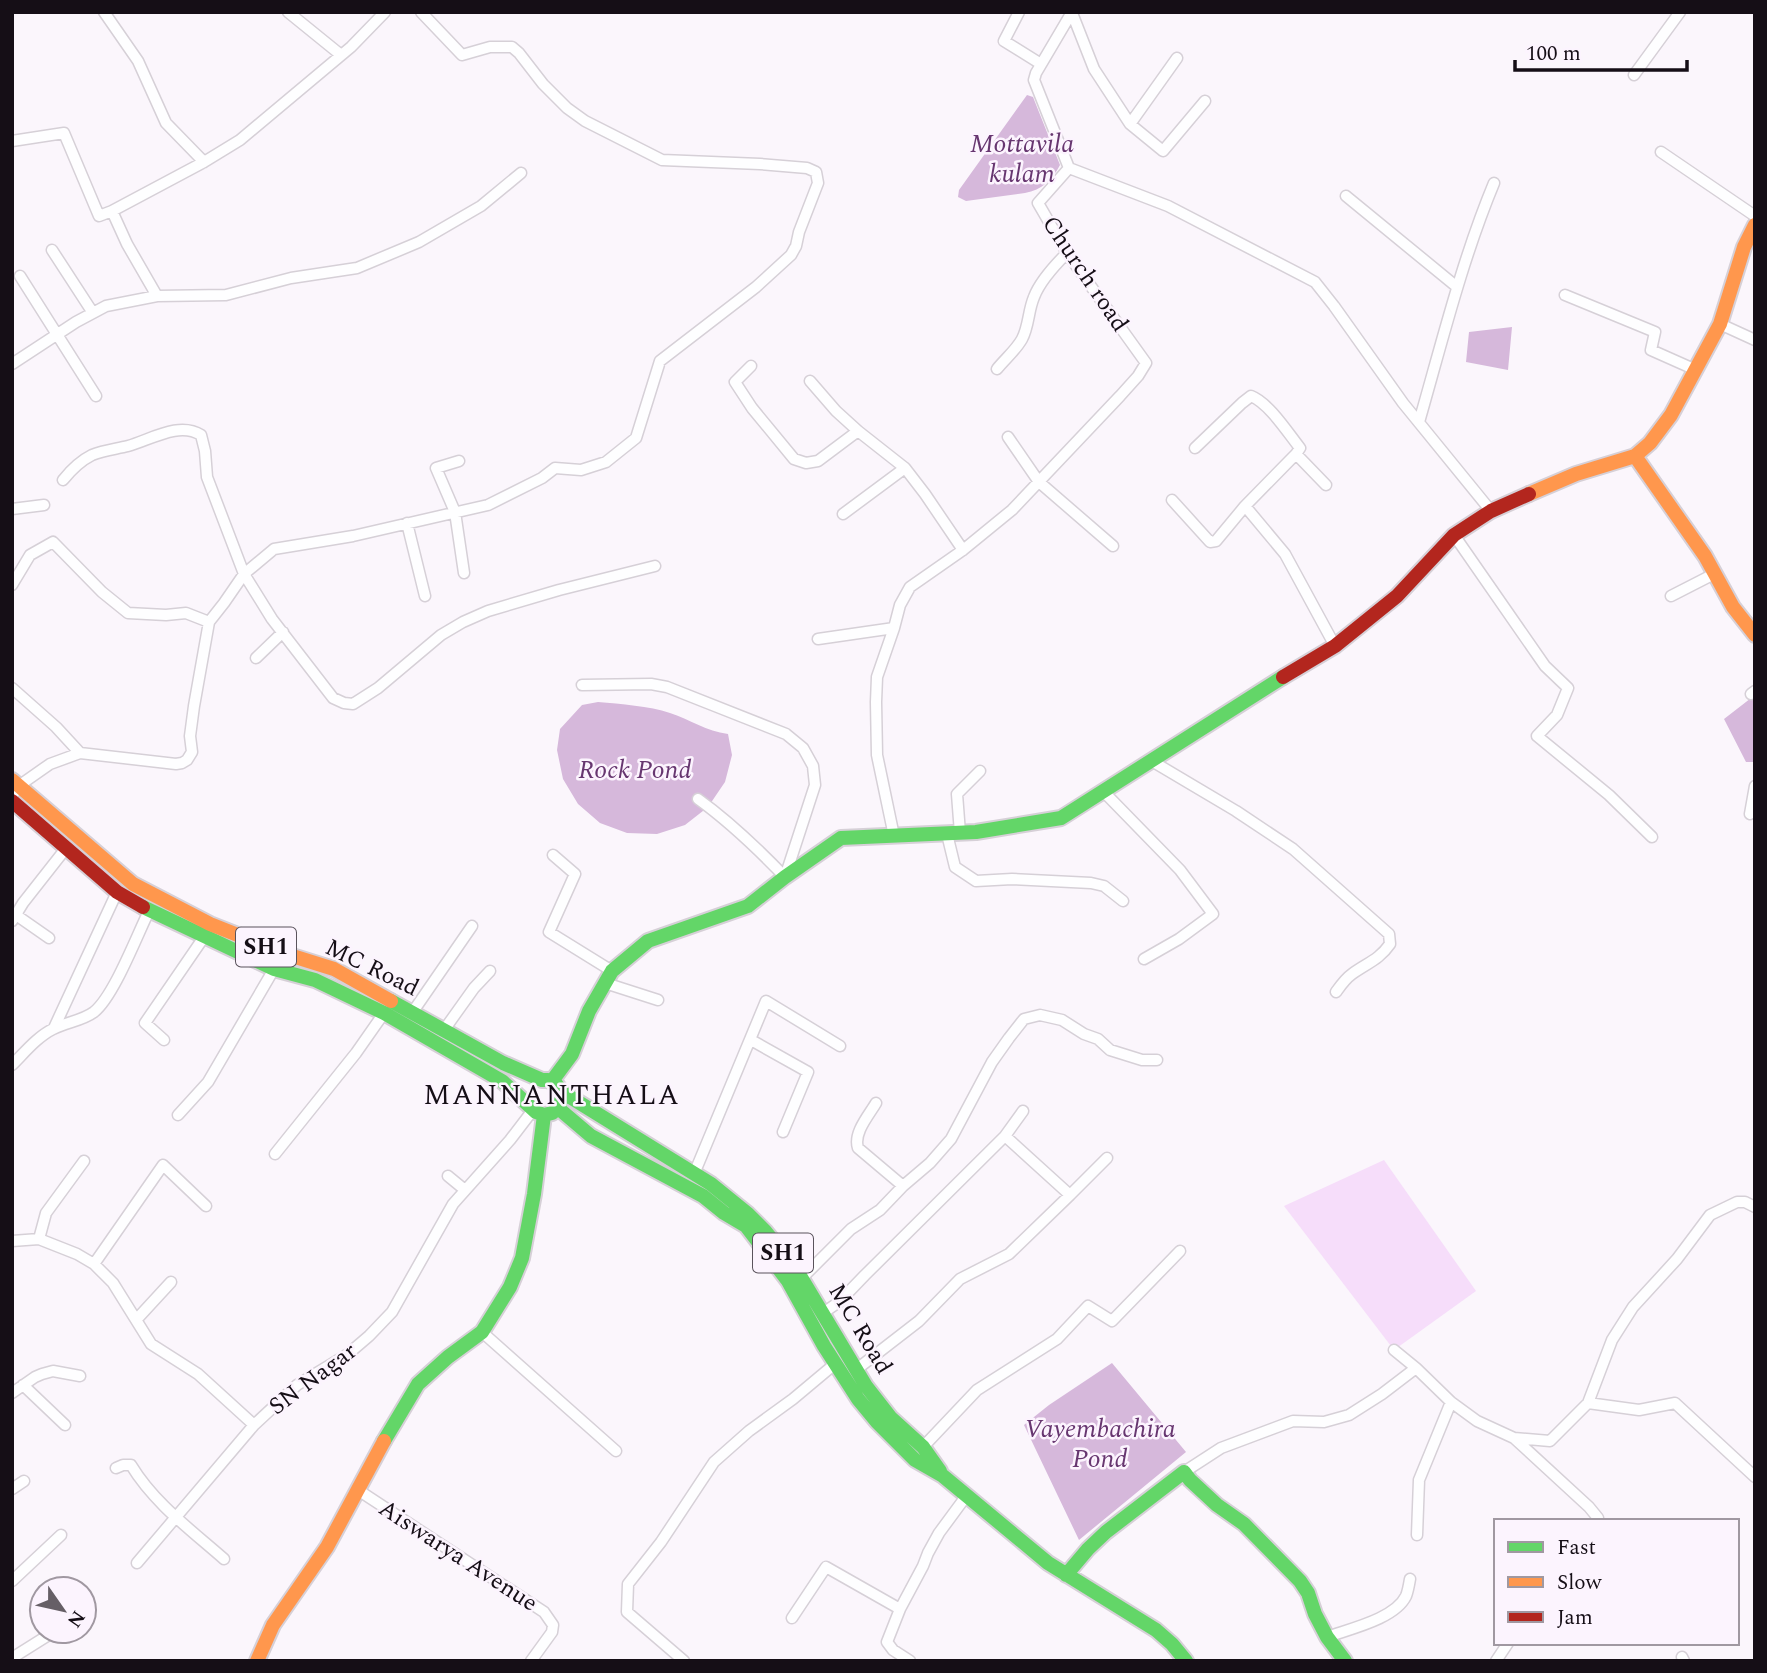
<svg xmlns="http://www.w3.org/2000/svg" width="1767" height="1673" viewBox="0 0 1767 1673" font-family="Spectral,serif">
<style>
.park{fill:#f6ddfa}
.water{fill:#d6b8db}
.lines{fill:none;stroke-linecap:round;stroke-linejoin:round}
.street-casing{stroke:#d6d0d7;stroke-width:13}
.fast-casing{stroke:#d6d0d7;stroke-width:18}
.slow-casing{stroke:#d6d0d7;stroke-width:18}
.jam-casing{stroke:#d6d0d7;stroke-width:18}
.street{stroke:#fefeff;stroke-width:10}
.fast{stroke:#63d668;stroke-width:14}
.slow{stroke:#ff974d;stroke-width:14}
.jam{stroke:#b3261e;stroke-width:14}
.labels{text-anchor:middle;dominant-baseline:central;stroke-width:5;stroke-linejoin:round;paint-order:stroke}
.shield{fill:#fcf4fe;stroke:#5a535c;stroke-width:2}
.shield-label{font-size:23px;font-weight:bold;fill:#150e16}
.street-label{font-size:24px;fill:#150e16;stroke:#fcf4fe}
.water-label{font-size:26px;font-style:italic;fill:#673670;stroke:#fcf4fe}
.quarter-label{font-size:28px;letter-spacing:2px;fill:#150e16;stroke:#fcf4fe}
</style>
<rect width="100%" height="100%" fill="#fbf6fc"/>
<path class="park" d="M1384,1160L1476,1291L1394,1350L1284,1206Z"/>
<path class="water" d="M1027,95L1033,97L1060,165C1052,180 1042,190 1025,193L966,201L958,197L959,190Z
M1512,327L1508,370L1466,362L1469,332Z
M1755,695V762H1746L1724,719Z
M598,702C621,704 649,706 670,713C691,720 706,731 728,734L732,755L725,782L708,807L685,825L657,834L627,833L600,823L578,804L563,779L557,750L560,729L582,705Z
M1112,1363L1186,1452L1079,1540L1024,1425L1049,1405Z"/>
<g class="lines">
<g class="street-casing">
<path id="street" d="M104,12L138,61L166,123L204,162
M288,12L341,55
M385,12L351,47L240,140L204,162L112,211L127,244L157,296L226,295L291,278L357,268L419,242L481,206L521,173
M1019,12L1004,41L1041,64
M1072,13L1094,69L1130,124L1163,151L1205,101
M1634,75L1680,12
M1130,124L1177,58
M12,141L64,133L99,216L112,211
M1661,152L1755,216
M1069,168L1168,206L1315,282L1334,306L1403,403L1491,511
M1069,168L1034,80L1036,73L1072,12
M1346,196L1457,287
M52,250L93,313
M20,276L96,396
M1565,295L1655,332L1651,350L1696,370
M1720,324L1755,340
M12,364L76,322L106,306L157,296
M751,366L735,382L752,408L794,459L806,463L818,461L858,431
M997,369C1005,359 1016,350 1022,339C1029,326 1028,311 1034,297C1040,281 1055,265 1067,253
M810,381L836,411L858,431L905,468L925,494L963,550
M1419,422C1442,342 1462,260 1494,183
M1008,437L1039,482L1113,546
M1195,448L1242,403L1251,396C1269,403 1288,433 1300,448L1296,454
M459,461L436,468L455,512L464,573
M63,480C71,470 80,461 92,455C104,450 116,449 128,446C150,440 179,421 201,435L205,451L207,477L244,574L272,619L333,698L344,703L353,704L378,688L441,635L463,622L488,611L559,590L655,566
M1172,500L1210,542L1216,541L1245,506L1296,454L1326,485
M1245,506L1285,554L1335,646
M12,509L44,505
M843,514L905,468
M407,523L425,596
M1454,535L1545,666L1568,688L1557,715L1537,736L1609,795L1652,837
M12,585L30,555L53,542L102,592L128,613L166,615L186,613L209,622
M1671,596L1714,574
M818,639L894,628
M256,658L283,632
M582,685L651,684L667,687L786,734L803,748L813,766L815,785L785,877C757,848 730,822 698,799
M12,688L56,727L80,753
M1751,694L1755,691
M1150,760L1236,811L1293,849L1389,934L1390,944C1379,960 1367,963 1352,974C1345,979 1341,985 1336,992
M1103,791L1180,870L1213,914L1179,939L1144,959
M12,796L20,785L50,764L80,753L176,764L182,763L187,760L192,752L190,736L194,706L209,622L224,603L244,574L274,549L353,536L488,505L542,478L555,468L581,470L606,462L636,438L660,361L756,287L791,255L796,246L799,232L818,183L816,172L807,168L760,164L662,160L585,121L567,108L543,84L519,53L512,47H490L462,55L421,12
M1750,814L1755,786
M960,833L957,794L980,771
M947,834L955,867L976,881L1012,879L1091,883L1104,886L1123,901
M894,836L877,755L876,702L877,677L894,628L900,605L910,587L963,550L1012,510L1120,396L1138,376L1146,363L1067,253L1038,203L1069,168
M553,855L575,874L549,932L612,971
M16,915L49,938
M12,921L23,903L67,847
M605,983L658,1000
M412,1013L472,926
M54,1028L117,892
M444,1030L474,988L490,971
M164,1040L145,1023L204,937
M751,1040L808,1072L783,1132
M12,1065C25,1052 37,1037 53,1029C66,1022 82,1021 94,1012C114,996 137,935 149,911
M876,1103C869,1115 853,1133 858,1148L903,1186
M178,1115L208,1082L274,969
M1005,1136L1023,1111
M275,1154L356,1053L384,1013
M694,1174L766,1001L840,1046
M448,1176L465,1190
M1070,1195L1107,1158
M39,1239L46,1213L84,1161
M12,1241L39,1239L77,1254L94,1264L113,1283L151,1344L198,1374L254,1425L297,1385L348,1354L369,1336L392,1312L453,1204L510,1140L533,1110
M94,1264L163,1165L206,1206
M802,1278L851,1229L880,1210L903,1186L930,1163L951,1139L992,1062L1009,1038L1024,1019L1040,1015L1062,1020L1084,1034L1098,1039L1110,1050L1142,1060H1157
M823,1313L839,1302L865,1275L1005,1136L1070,1195L1009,1254L960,1279L919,1321L857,1369
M136,1320L171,1282
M482,1332L616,1451
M1416,1368L1451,1402L1477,1421L1514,1438L1589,1507L1598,1518V1521
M23,1385L65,1425
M12,1393L35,1377L42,1374L53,1371L80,1376
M1588,1403L1612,1340L1633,1307L1677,1259L1710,1215L1737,1202H1745L1755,1207
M1514,1438L1550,1441L1588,1403L1639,1410L1675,1403L1755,1477
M923,1447L977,1390L1057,1339L1088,1306L1112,1321L1180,1251
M116,1468L123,1465H131C154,1503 191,1530 224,1559
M1184,1472L1221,1448L1293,1421L1324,1422L1349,1415L1382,1394L1416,1368L1394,1350
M12,1489L24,1481
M358,1490L544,1612L553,1625L552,1632L531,1661
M1417,1535L1419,1480L1451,1402
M137,1563L254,1425
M12,1581L61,1535
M792,1618L826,1567L900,1609
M1327,1637C1349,1629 1395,1619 1406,1596C1408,1591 1409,1585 1410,1579
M1682,1657L1684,1661
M12,1658L55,1631
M684,1661L627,1612L628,1584L661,1542L714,1462L749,1431L793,1399L836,1363
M910,1661L893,1650L887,1642L900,1609L923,1566L928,1553L939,1533L967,1495
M1496,1661L1508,1643"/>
</g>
<g class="fast-casing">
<path id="fast" d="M143,907L274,969L315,980L384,1013L502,1081L536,1112L544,1115L552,1113L558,1108L562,1098V1092L556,1084L548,1080H542L503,1063L391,1001
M552,1081L572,1054L589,1011L612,971L648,941L748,906L785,877L841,838L976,832L1061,818L1283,677
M562,1092L711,1184L748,1214L765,1231L796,1269L866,1386L891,1418L923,1447L940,1471
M558,1108L591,1136L703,1196L724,1213L746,1226L788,1281L824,1346L858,1399L877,1422L915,1460L943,1476L1048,1563L1156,1630L1172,1644L1186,1661
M384,1441L418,1384L448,1357L482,1332L510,1287L522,1258L534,1194L544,1115
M1066,1575L1088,1549L1106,1532L1184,1472L1190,1480L1217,1505L1244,1524L1300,1581L1308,1593L1315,1614L1327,1637L1345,1661"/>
</g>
<g class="slow-casing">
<path id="slow" d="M1635,456L1705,556L1733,607L1755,635
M1529,494L1576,474L1635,456L1650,443L1671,415L1720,324L1744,247L1755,225
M12,780L133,884L210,924L286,954L334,969L391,1001
M257,1661L273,1625L327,1547L384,1441"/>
</g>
<g class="jam-casing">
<path id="jam" d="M1283,677L1335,646L1397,596L1454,535L1491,511L1529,494
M12,801L117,892L143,907"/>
</g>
<use href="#street" class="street"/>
<use href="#fast" class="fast"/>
<use href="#slow" class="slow"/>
<use href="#jam" class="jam"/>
</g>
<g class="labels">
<g class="shield">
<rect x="236" y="927.5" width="60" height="39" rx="5"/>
<rect x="753" y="1233.5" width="60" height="39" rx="5"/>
</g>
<g class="shield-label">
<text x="266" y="947">SH1</text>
<text x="783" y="1253">SH1</text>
</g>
<g class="street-label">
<text transform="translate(1085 274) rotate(56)">Church road</text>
<text transform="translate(372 968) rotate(26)">MC Road</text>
<text transform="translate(860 1329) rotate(59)">MC Road</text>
<text transform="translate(313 1379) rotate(-37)">SN Nagar</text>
<text transform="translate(458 1556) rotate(33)">Aiswarya Avenue</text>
</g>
<g class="water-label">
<text x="1022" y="144">Mottavila<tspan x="1022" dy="30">kulam</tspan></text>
<text x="635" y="770">Rock Pond</text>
<text x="1100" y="1429">Vayembachira<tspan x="1100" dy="30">Pond</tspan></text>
</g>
<g class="quarter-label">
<text x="552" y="1095">MANNANTHALA</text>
</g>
</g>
<rect width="1767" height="1673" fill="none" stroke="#150e16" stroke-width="28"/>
<rect x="1494" y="1519" width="245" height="126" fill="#fcf4fe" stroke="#a098a1" stroke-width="2"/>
<rect x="1508" y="1542" width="35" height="10" fill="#63d668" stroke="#a098a1" stroke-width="2"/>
<text x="1557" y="1554" font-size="21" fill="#150e16">Fast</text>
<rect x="1508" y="1577" width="35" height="10" fill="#ff974d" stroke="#a098a1" stroke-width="2"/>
<text x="1557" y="1589" font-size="21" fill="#150e16">Slow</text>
<rect x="1508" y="1612" width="35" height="10" fill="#b3261e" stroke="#a098a1" stroke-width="2"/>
<text x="1557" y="1624" font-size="21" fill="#150e16">Jam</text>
<g transform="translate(63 1610) rotate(124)"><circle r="33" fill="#fcf4fe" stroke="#a098a1" stroke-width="2"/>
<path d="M0-5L12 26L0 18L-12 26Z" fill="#665f66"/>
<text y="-10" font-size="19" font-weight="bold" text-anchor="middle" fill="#150e16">N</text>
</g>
<path d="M1515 60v10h172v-10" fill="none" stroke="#150e16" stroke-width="3.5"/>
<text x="1526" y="60" font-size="21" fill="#150e16" stroke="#fcf4fe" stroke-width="5" paint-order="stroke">100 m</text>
</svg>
